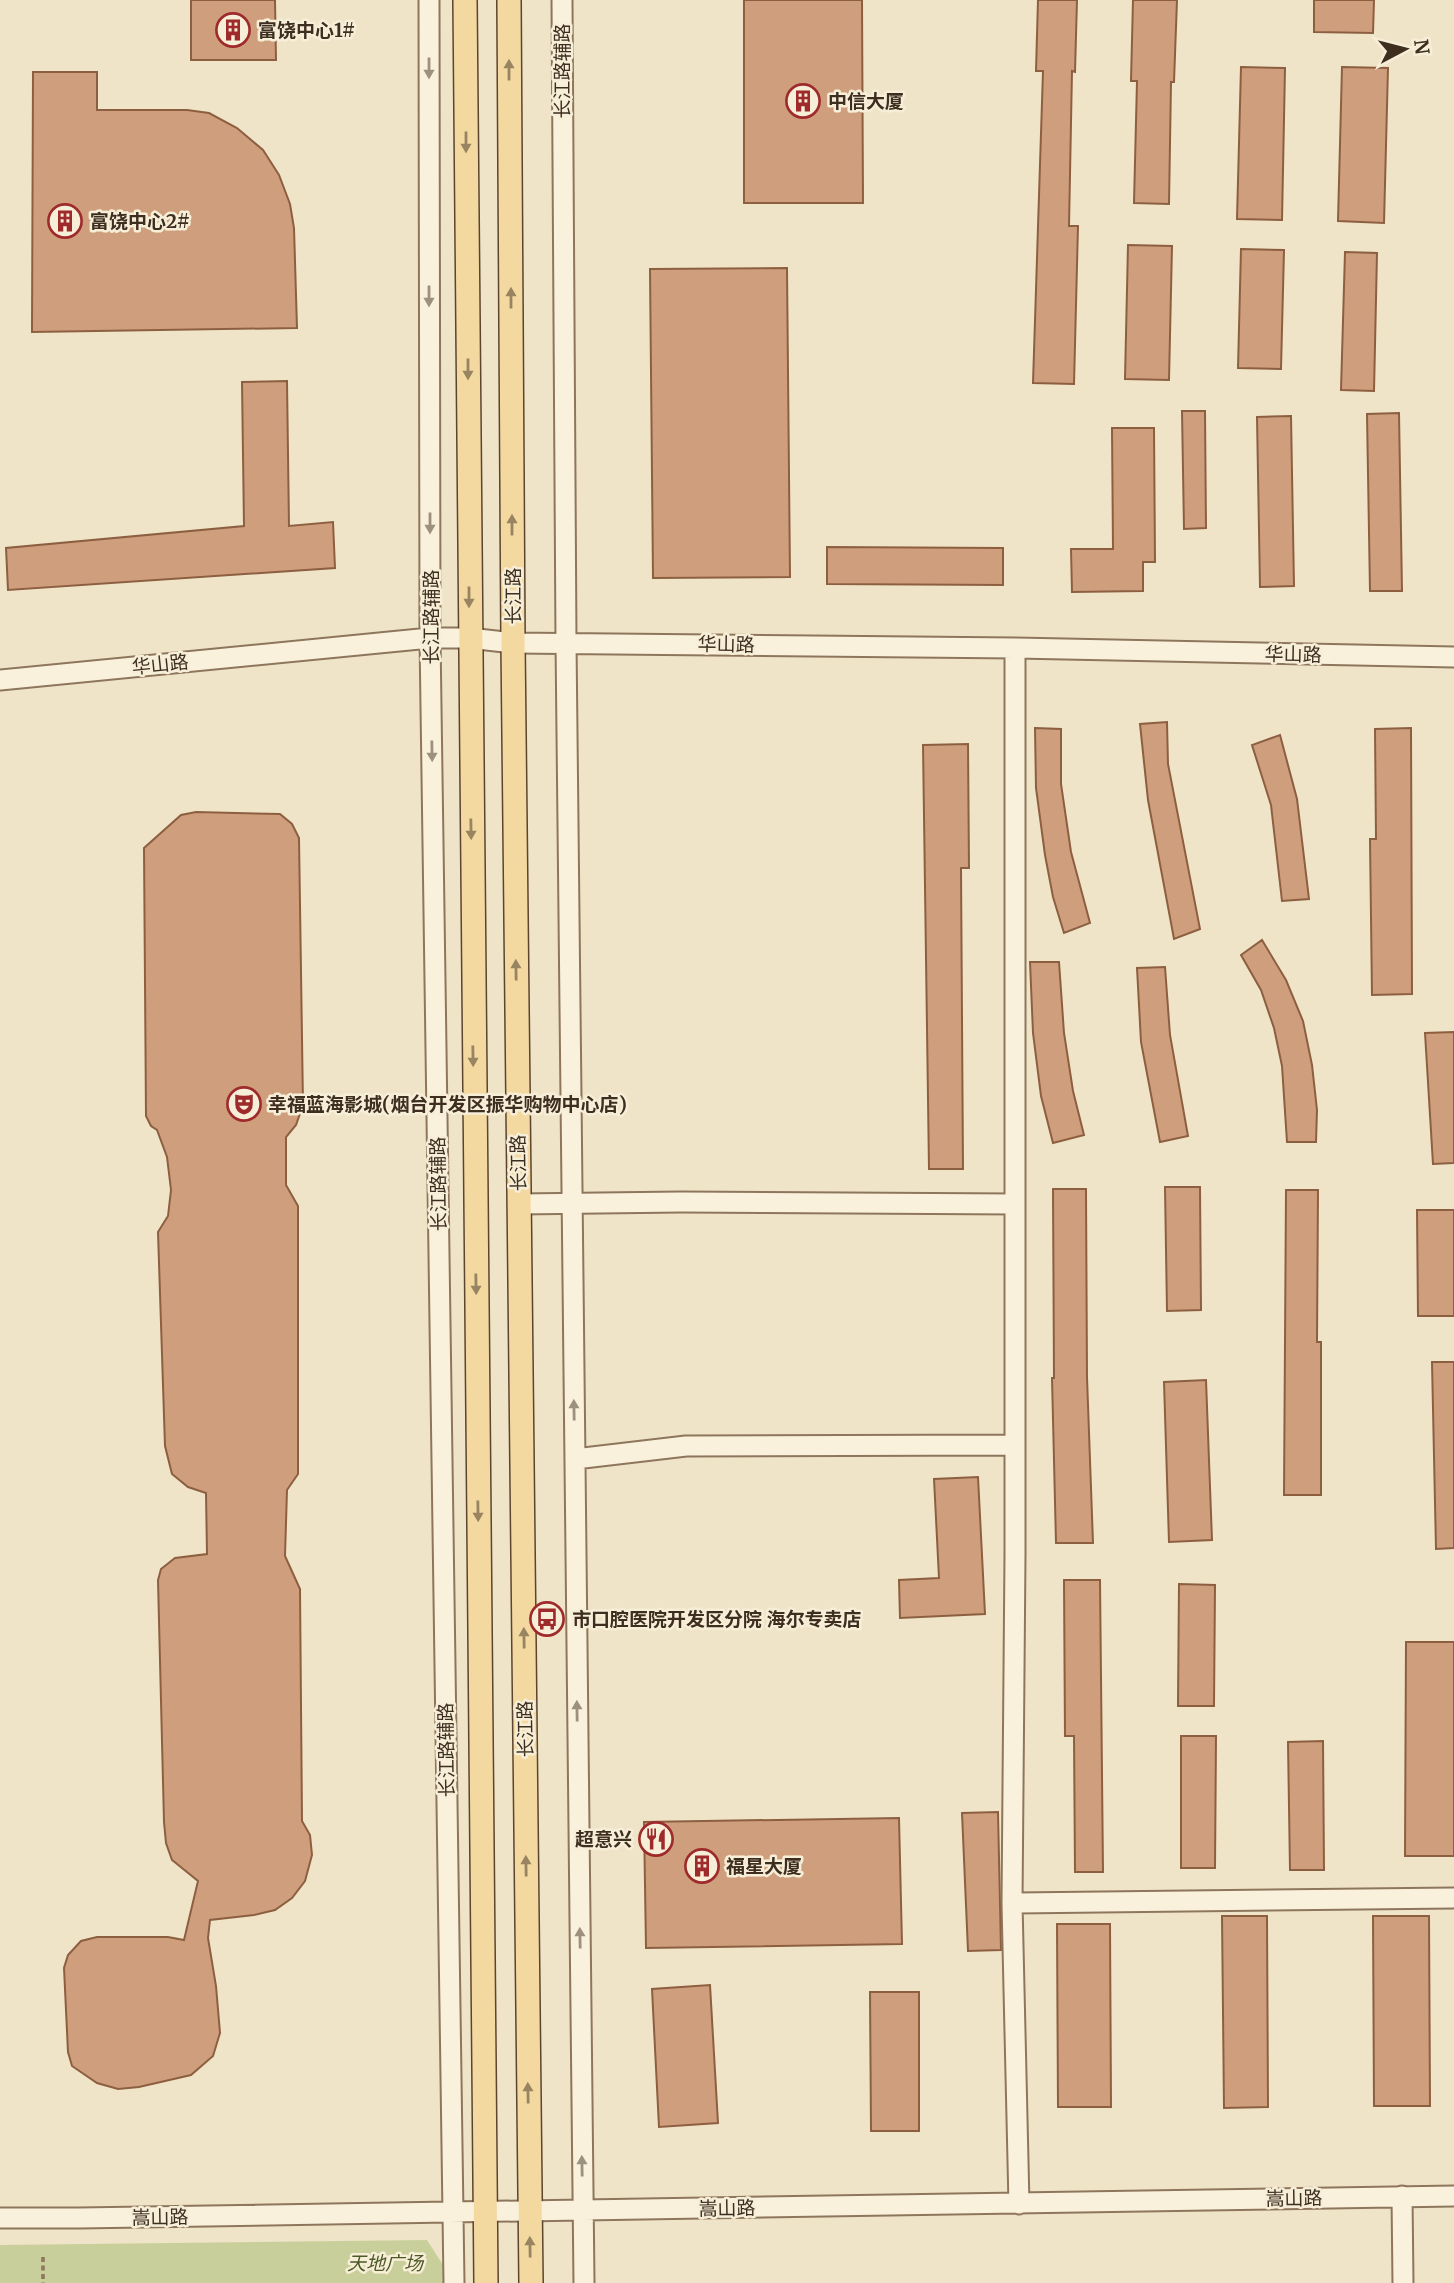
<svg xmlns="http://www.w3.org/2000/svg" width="1454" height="2283" viewBox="0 0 1454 2283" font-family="Merriweather,'Noto Sans SC',serif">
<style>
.green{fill:#c9cf9b}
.building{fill:#cf9f7d;stroke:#8d5f41;stroke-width:2}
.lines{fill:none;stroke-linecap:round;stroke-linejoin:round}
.minor-casing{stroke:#8d765c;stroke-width:23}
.major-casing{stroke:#5b4430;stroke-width:26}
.path{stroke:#8d765c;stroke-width:3.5;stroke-dasharray:5 3.5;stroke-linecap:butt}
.minor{stroke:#faf1dc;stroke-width:19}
.major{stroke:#f3d9a0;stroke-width:23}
.oneway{fill:#9c907e}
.oneway2{fill:#988460}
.labels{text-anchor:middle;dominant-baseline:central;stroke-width:5;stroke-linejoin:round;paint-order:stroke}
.poi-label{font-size:19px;font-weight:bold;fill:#3d2e20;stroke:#f7eed8;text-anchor:start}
.street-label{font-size:19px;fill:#3d2e20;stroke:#f7eed8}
.park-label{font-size:19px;font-style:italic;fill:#4d5a26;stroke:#f7eed8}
</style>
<rect width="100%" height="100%" fill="#f0e4c8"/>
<path class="green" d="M427,2240L445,2268V2283H0V2245Z"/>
<path class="building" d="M191,0H275L276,60H191Z
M744,0H862L863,203H744Z
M1038,0H1077L1075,72L1072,71L1069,226H1078L1074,384L1033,383L1043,71H1036Z
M1133,0H1177L1174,82H1171L1169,204L1134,203L1137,81H1131Z
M1314,0H1374L1373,33L1314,32Z
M1241,67L1285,68L1282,220L1237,219Z
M1342,67L1388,68L1384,223L1338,221Z
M33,72H97V110H187L209,113L237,128L263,150L279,175L290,204L294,228L297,328L32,332Z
M1128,245L1172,246L1169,380L1125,379Z
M1241,249L1284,250L1281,369L1238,368Z
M1345,252L1377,253L1374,391L1341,390Z
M787,268L790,577L653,578L650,269Z
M287,381L289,526L333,522L335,568L8,590L6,548L244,526L242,382Z
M1182,411H1205L1206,528L1184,529Z
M1399,413L1402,591H1370L1367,414Z
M1291,416L1294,586L1260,587L1257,417Z
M1112,428H1154L1155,562H1143V591L1072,592L1071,549H1113Z
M827,547L1003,548V585L827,584Z
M1167,722L1168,764L1200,929L1174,939L1148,800L1140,724Z
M1035,728L1061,729V784L1071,852L1090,923L1064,933L1053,897L1045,855L1036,788Z
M1411,728L1412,994L1372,995L1370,839H1376L1375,729Z
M1280,735L1297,799L1309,899L1282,901L1271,805L1252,745Z
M968,744L969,868H961L963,1169H929L923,745Z
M196,812L280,814L292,824L299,838L303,1105L296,1125L286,1137V1185L298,1206V1474L287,1490L285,1556L300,1589L302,1821L310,1835L312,1855L305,1881L292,1898L275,1910L254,1915L210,1920L208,1938L216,1986L220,2033L213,2056L191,2075L139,2087L118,2089L97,2083L72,2066L68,2052L64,1968L68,1955L81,1941L97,1937H168L184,1940L198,1881L172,1860L166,1843L164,1822L158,1580L161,1569L175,1558L207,1554L206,1493L188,1487L172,1474L165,1446L158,1232L168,1216L171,1190L167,1157L157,1130L151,1126L146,1116L144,848L181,815Z
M1262,940L1286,980L1303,1021L1312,1065L1317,1110L1316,1142H1287L1282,1066L1274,1028L1261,990L1241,955Z
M1030,962H1059L1064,1033L1073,1091L1084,1135L1053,1143L1041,1096L1033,1033Z
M1165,967L1170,1035L1188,1136L1160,1142L1141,1042L1137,968Z
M1454,1032V1163L1433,1164L1425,1033Z
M1165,1187H1200L1201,1310L1167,1311Z
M1053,1189H1086L1087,1377L1093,1543H1056L1052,1378H1054Z
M1286,1190H1318L1317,1342H1321V1495H1284Z
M1417,1210H1454V1316H1418Z
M1432,1362H1454V1548L1436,1549Z
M1206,1380L1212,1540L1169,1542L1164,1382Z
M978,1477L985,1614L900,1618L899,1580L939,1578L934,1479Z
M1064,1580H1100L1103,1872H1075L1074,1736H1065Z
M1179,1584L1215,1585L1214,1706H1178Z
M1406,1642H1454V1856H1405Z
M1181,1736H1216L1215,1868H1181Z
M1323,1741L1324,1870H1290L1288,1742Z
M998,1812L1001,1950L968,1951L962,1813Z
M899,1818L902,1944L646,1948L644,1822Z
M1222,1916H1267L1268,2107L1224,2108Z
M1373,1916H1429L1430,2106H1374Z
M1057,1924H1110L1111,2107H1058Z
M710,1985L718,2123L659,2127L652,1989Z
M870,1992H919V2131H871Z"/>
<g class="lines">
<g class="minor-casing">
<path id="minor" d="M429,0L430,638L454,2283
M562,0L566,642L584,2283
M1015,648V1555L1012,1903L1019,2204
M0,680L430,638H469L513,643L1015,648L1454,657
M519,1204L681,1202L1015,1204
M575,1459L686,1446L1015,1445
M1012,1903L1454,1898
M1402,2196L1403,2283
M0,2218H79L1454,2196"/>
</g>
<g class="major-casing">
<path id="major" d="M465,0L486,2283
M509,0L513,643L531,2283"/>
</g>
<path class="path" d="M43,2257V2283"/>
<use href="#minor" class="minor"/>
<use href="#major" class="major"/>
</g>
<defs><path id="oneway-solid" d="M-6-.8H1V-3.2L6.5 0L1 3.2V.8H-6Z" transform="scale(1.75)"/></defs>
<g class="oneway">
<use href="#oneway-solid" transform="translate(429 68) rotate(90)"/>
<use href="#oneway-solid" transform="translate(429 296) rotate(90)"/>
<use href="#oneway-solid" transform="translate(430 523) rotate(90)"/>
<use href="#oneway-solid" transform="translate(432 751) rotate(89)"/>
<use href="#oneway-solid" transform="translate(574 1410) rotate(-91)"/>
<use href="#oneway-solid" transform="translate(577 1711) rotate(-91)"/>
<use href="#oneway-solid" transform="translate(580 1938) rotate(-91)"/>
<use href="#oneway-solid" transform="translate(582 2166) rotate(-91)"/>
</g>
<g class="oneway2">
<use href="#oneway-solid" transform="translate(509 70) rotate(-90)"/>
<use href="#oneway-solid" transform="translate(466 142) rotate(90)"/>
<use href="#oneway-solid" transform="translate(511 298) rotate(-90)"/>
<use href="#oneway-solid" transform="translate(468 369) rotate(90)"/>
<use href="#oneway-solid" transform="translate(512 525) rotate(-90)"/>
<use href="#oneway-solid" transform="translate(469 597) rotate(90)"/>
<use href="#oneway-solid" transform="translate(471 829) rotate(89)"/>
<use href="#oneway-solid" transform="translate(516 970) rotate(-91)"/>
<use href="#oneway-solid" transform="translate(473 1056) rotate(89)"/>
<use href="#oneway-solid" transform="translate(476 1284) rotate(89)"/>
<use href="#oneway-solid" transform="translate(478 1511) rotate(89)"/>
<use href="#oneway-solid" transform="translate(524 1638) rotate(-91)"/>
<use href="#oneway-solid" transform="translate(526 1866) rotate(-91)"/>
<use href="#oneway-solid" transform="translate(528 2093) rotate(-91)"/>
<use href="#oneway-solid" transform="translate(530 2247) rotate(-91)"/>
</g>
<defs>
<g id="building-ring" transform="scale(1.75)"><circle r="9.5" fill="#f7eed8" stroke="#9e2a2b" stroke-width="1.5"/><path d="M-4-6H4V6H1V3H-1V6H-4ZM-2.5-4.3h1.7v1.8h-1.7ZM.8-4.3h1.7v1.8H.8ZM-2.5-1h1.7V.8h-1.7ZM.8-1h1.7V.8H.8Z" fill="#9e2a2b"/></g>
<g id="theatre-ring" transform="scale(1.75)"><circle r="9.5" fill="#f7eed8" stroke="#9e2a2b" stroke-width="1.5"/><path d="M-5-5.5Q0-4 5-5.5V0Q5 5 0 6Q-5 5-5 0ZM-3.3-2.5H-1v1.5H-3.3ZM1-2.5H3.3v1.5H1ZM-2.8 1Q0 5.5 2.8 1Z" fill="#9e2a2b"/></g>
<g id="bus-ring" transform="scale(1.75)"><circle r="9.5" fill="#f7eed8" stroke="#9e2a2b" stroke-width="1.5"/><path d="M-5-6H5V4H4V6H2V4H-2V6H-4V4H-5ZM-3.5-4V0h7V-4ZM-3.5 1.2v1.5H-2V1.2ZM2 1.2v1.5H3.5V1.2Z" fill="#9e2a2b"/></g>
<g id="restaurant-ring" transform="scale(1.75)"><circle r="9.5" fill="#f7eed8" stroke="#9e2a2b" stroke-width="1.5"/><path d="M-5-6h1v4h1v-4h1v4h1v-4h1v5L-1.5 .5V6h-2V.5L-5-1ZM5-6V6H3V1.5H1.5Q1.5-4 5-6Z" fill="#9e2a2b"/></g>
</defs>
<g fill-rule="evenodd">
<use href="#building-ring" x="233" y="30"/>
<use href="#building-ring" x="803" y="101"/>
<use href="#building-ring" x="65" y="221"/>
<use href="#theatre-ring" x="244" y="1104"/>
<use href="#bus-ring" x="547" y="1619"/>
<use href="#restaurant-ring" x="656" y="1839"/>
<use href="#building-ring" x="702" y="1866"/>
</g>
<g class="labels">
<g class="poi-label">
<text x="258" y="30">富饶中心1#</text>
<text x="828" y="101">中信大厦</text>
<text x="90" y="221">富饶中心2#</text>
<text x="268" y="1104">幸福蓝海影城(烟台开发区振华购物中心店)</text>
<text x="572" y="1619">市口腔医院开发区分院 海尔专卖店</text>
<text x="632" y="1839" text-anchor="end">超意兴</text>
<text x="726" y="1866">福星大厦</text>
</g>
<g class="street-label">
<text transform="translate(562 71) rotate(-90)">长江路辅路</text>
<text transform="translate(513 596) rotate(-90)">长江路</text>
<text transform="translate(431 617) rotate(-90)">长江路辅路</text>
<text transform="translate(726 644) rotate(1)">华山路</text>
<text transform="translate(1293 654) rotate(1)">华山路</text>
<text transform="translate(160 664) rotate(-6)">华山路</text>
<text transform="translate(518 1163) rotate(-91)">长江路</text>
<text transform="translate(438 1184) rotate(-91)">长江路辅路</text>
<text transform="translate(525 1729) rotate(-91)">长江路</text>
<text transform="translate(446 1750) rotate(-91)">长江路辅路</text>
<text transform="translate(1294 2198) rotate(-1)">嵩山路</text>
<text transform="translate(727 2208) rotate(-1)">嵩山路</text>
<text transform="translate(160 2217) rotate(-1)">嵩山路</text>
</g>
<g class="park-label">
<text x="385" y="2263">天地广场</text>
</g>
</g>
<g transform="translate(1405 49) rotate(83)" stroke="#f7eed8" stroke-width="5" paint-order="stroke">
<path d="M0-5L12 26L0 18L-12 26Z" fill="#3d2e20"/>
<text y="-10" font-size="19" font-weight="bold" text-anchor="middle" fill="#3d2e20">N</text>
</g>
</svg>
